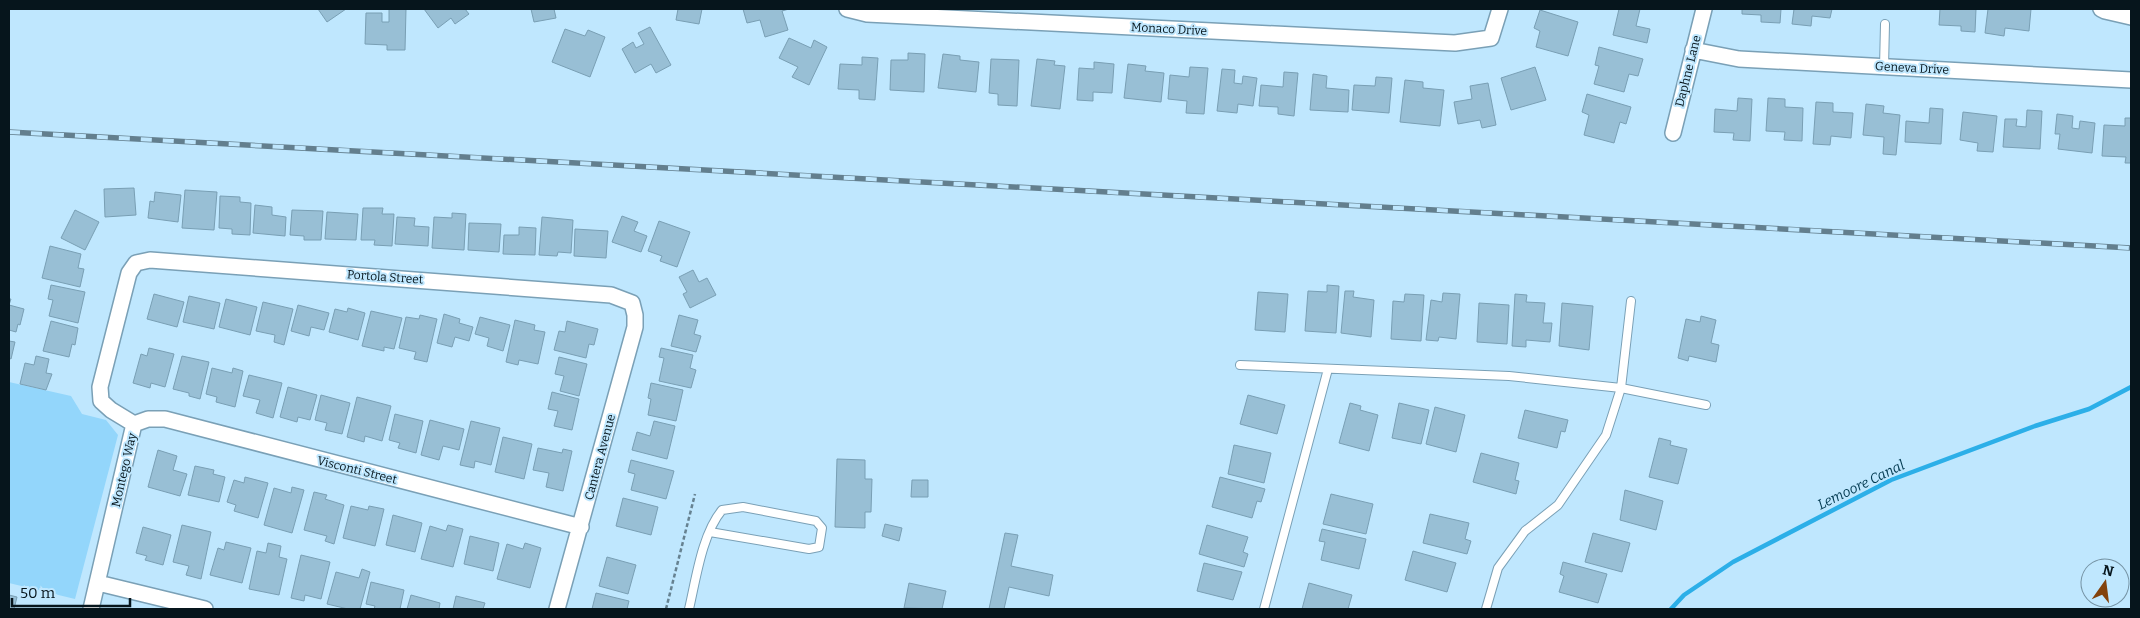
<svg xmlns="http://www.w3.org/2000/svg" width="2140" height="618" viewBox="0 0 2140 618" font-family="Bitter,serif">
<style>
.green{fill:#93d6fb}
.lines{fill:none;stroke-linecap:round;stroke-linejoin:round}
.stream{stroke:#2cafe8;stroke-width:4.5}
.building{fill:#98bfd5;stroke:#799fb4}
.service-casing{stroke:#7aa0b6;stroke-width:10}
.minor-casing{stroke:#7aa0b6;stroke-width:18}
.path{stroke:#668291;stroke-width:2.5;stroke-dasharray:4 2.5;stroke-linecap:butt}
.service{stroke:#fff;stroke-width:8}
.minor{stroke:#fff;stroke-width:15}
.rail-casing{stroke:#637f8e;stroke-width:5.5}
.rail{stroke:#bfe7fe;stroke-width:4;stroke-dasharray:11;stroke-linecap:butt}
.labels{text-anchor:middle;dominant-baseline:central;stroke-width:4;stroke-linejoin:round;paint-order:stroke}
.street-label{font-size:12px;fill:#06151c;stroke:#bfe7fe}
.water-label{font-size:14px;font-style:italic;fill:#00384f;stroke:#bfe7fe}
</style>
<rect width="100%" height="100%" fill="#bfe7fe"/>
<path class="green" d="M9,382L71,396L82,414L106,420L118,435L75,599L9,583Z"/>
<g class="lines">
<path class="stream" d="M1671,609L1684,595L1733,562L1891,480L2035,426L2089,409L2131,387"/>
</g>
<path class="building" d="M318,9H346L327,22Z
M389,9H406L405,50H387V45L365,44L366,13H382V22H389Z
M424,9H465L469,14L455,24L451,18L438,28Z
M531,9H554L556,18L534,22Z
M678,9H702L699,24L676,20Z
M743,9H789L782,11L788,30L765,37L760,20L747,23Z
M1619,9H1640L1636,26L1650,29L1647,43L1613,35Z
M1742,9H1781L1780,23L1761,22V15L1742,14Z
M1794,9H1832L1830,18L1812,16L1811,26L1792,24Z
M1940,9H1976L1975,32L1961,31V26L1939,25Z
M1988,9H2031L2029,31L2005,28L2004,36L1985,33Z
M1540,10L1578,22L1568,56L1536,47L1540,31L1534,28Z
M650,27L671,65L656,73L651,64L635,73L622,49L633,42L636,48L644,44L638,33Z
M565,29L585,36L588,30L605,37L590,77L552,62Z
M789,38L811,48L814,40L827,47L809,85L792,77L798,67L779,58Z
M1599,47L1643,59L1638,76L1629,74L1624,92L1594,84L1599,66L1595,65Z
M908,53L925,54L924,92L890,90L891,60H908Z
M943,54L960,56V60L979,62L976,92L938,88Z
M862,57L878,58L875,100L859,99V90L838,89L840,64L862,65Z
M991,59L1019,60L1017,106L998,105V94L989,93Z
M1037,59L1055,61L1054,65L1065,66L1060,109L1031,106Z
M1094,62L1114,64L1112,93L1093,92V101L1077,100L1079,68L1094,69Z
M1128,64L1146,66L1145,71L1164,73L1161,102L1124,98Z
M1190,67L1208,68L1204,114L1186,113L1187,101L1168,99L1170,75L1189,77Z
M1535,67L1546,100L1511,110L1501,78Z
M1222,69L1235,70L1234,83L1242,84L1243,76L1257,78L1253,106L1238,104L1237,113L1217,111Z
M1284,72L1298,73L1294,116L1278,114V107L1259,106L1261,85L1283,87Z
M1313,74L1327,76L1326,88L1349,90L1348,112L1310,110Z
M1376,77L1392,78L1389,113L1352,110L1354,85L1375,86Z
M1405,80L1423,82V88L1444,90L1440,126L1400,122Z
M1488,83L1496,125L1482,128L1480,120L1458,124L1454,102L1472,99L1470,86Z
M1587,94L1631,107L1626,124L1620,122L1614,143L1584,135L1589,115L1582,112Z
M1738,98L1752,99L1750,141L1733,140L1734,133L1714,132L1715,109L1737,111Z
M1768,98L1785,99V107L1803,108L1802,141L1784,140L1785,132L1766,131Z
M1816,102L1833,103V112L1853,113L1851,138L1831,136L1830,145L1813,144Z
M1866,104L1884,106L1883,113L1900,115L1896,155L1883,154L1884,137L1863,135Z
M1930,108L1943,109L1941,144L1905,142L1906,121L1929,123Z
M2027,110L2042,111L2040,149L2003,147L2005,119H2017L2016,126L2026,127Z
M1963,112L1997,116L1993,152L1977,151L1978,143L1960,140Z
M2057,114L2073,116L2072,128L2079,129L2080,121L2095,123L2092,153L2058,149L2060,134H2055Z
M2125,118H2131V163H2125L2126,157L2102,156L2104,125L2125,126Z
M134,188L136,215L105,217L104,189Z
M185,190L217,192L214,230L182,228Z
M155,192L181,195L178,222L148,218L150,201L154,202Z
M220,196L240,197V202L251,203L250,235L232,234V229L219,228Z
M255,205L272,207V215L286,217L285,236L253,233Z
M363,208H383L382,214H394L392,246L374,245L375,240H361Z
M75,210L99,222L85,250L61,238Z
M292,210L323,211L321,240H304V236L290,235Z
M327,212L358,214L356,240L325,239Z
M452,213L466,214L464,250L432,248L434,217L452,218Z
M622,216L638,222L634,231L647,236L641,252L612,242Z
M397,217L415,218L414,226L429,227L428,246L395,244Z
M542,217L573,220L571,253L558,252L557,256L539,255Z
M659,221L690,232L677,267L660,261L662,256L648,251Z
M469,223L501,224L499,252L468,250Z
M519,227L536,228L535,255L503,254L504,235H519Z
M575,229L608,231L606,258L574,256Z
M50,246L81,254L78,268L84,269L80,287L42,278Z
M693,270L699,282L707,278L716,295L690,308L683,294L687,292L679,277Z
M51,285L85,292L78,323L49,316L53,300L48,299Z
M1327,285L1339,286L1336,333L1305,331L1308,291L1327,292Z
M1345,291H1354L1353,297L1374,300L1371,337L1341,333Z
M1258,292L1288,294L1285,332L1255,330Z
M1443,293L1460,294L1456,339L1439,337L1438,341L1426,340L1431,300L1442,302Z
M154,294L184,302L177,327L147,319Z
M1405,294L1424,295L1421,341L1391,339L1393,301L1404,302Z
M1515,294L1527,295L1526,302L1545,303L1543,323H1552L1550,342L1526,340V347L1512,346Z
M189,296L220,303L214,329L183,322Z
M9,299H11L9,305L24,309L20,325L18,324L16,332L9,330Z
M226,299L257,307L250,335L219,327Z
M263,302L293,309L284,345L274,342L275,335L256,331Z
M1479,303L1509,305L1507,344L1477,342Z
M1562,303L1593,306L1589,350L1559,346Z
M298,305L329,313L324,330L311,327L309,336L291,331Z
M348,308L365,313L358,340L329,332L335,309L347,312Z
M371,311L402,318L394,349L384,347V351L362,346Z
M444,314L460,319L459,323L473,327L469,341L455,337L452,347L437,343Z
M420,315L437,319L427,362L414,359L416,352L399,348L406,317L419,319Z
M679,315L698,320L694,334L701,336L696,352L671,346Z
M1701,316L1716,320L1711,343L1719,345L1716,362L1689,356L1688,361L1678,358L1686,319L1700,322Z
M480,317L510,325L503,351L487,346L489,338L475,334Z
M515,320L535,325L534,330L545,332L538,364L519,360L518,365L506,362Z
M51,321L78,328L75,345L72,344L69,357L43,351Z
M567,321L598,329L594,345L589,344L586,358L554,350L559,331L565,332Z
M9,341L15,342L11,359L9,358Z
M149,348L174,354L165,387L151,383L150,388L133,383L141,354L147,356Z
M661,348L693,355L690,368L696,370L691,388L659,381L664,358L659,357Z
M36,356L49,359L46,373L52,374L46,390L20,384L25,363L34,365Z
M182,356L209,362L200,399L189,396V393L173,389Z
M559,357L587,364L579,396L560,391L564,376L555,374Z
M212,368L232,373L233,368L243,371L235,407L216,402L217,397L206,394Z
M249,375L282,383L273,418L256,413L260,400L243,396Z
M651,383L683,390L676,421L648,415L651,399L648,398Z
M288,387L317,395L310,420L298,417L297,422L280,417Z
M552,392L579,399L572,430L554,426L558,411L548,409Z
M321,395L350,403L342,434L325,430L327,423L315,420Z
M1248,395L1285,405L1277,434L1240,424Z
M357,397L391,406L382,441L365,436L364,442L347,437Z
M1350,403L1361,406L1360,410L1378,415L1369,451L1339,443Z
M1399,403L1429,410L1421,444L1392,438Z
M1435,407L1465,415L1456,452L1426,444Z
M1525,410L1568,420L1565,432L1561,431L1557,448L1518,438Z
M395,414L423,421L416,453L398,448L400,443L389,440Z
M430,420L464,429L459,450L443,446L439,460L421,455Z
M471,421L500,428L491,465L475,461L474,468L460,465Z
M654,421L675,426L667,459L632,450L637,432L650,436Z
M503,437L532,444L524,479L495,472Z
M1659,438L1671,441L1670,445L1687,449L1678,484L1649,477Z
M1234,445L1271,453L1264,483L1228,474Z
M538,448L562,453L563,449L572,451L563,491L546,487L549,473L533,470Z
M158,450L177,456L173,470L187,474L180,496L148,487Z
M1481,453L1519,463L1515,480L1519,481L1516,494L1473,482Z
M837,459L865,460V479H872L871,512H865V528L835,527Z
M631,460L674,471L666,499L631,490L635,474L628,472Z
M195,466L214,470L213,474L225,477L219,502L188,495Z
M245,477L268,483L258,518L234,511L236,505L227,502L234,480L244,483Z
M1220,477L1265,489L1261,502L1257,501L1252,518L1212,507Z
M912,480H928V497H911Z
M292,487L304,490L292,533L264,525L274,488L291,493Z
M1625,490L1663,501L1656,530L1620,520Z
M314,492L327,495L325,499L344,505L334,544L325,541L327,536L304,530Z
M1331,494L1373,504L1366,534L1323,524Z
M623,498L658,507L651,535L616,526Z
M351,506L368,510L369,506L384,509L375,546L343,538Z
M1430,514L1469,523L1465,539L1471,541L1467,554L1423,543Z
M393,515L422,523L415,552L386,545Z
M885,524L902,528L899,541L882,536Z
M182,525L211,532L201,579L186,575L189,566L173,562Z
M448,525L463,529L453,567L421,559L430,526L446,531Z
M1207,525L1248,537L1243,552L1248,554L1244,567L1199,554Z
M143,527L171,535L163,565L145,560L147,556L136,553Z
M1322,529L1366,539L1359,569L1321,560L1325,542L1319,541Z
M1005,533L1018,535L1011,566L1053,575L1049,596L1009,587L1004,609H989Z
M1593,533L1630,543L1622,572L1585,562Z
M470,536L499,543L493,571L464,564Z
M226,542L251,548L242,583L210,575L218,548L224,550Z
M268,543L281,546L279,557L287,559L279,595L249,589L257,551L266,553Z
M525,543L541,548L530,588L497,579L507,544L523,549Z
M1413,551L1456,563L1447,592L1405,580Z
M301,555L330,562L321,599L305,595L304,601L291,598Z
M607,557L636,565L628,594L599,586Z
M1563,562L1607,574L1598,603L1559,592L1564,576L1560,574Z
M1204,563L1242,572L1233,600L1197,591Z
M362,569L370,572L360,609H348L327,604L336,572L359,578Z
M371,582L404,590L400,609H374L375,606L366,604Z
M909,583L946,591L942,609L904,608Z
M1309,583L1352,595L1348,609H1302Z
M596,593L629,601L627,609H592Z
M9,595L17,597L14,609H9Z
M411,595L440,603L439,609H407Z
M456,596L485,603L483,609H453Z"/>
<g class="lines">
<g class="service-casing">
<path id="service" d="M1884,67L1885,24
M1240,365L1509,376L1621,388L1706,405
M689,609C696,579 702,534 722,510L743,507L816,521L822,528L819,547L809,549L710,532
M1264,609L1328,369
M1486,609L1498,568L1525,531L1558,505L1606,435L1621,388L1631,301"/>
</g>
<g class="minor-casing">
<path id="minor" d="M847,9L867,14L1455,43L1491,38L1500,9
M2101,9L2105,11L2131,17
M1693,50L1739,59L2131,80
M1673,133L1704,9
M134,424L148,419H165L581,527
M98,583L205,609
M91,609L134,424L111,410L101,401L100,387L129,273L136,263L150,260L611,295L632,303L635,315V327L557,609"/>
</g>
<path class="path" d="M666,609L695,494"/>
<use href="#service" class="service"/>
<use href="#minor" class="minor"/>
<g class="rail-casing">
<path id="rail" d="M9,132L2131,248"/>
</g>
<use href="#rail" class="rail"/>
</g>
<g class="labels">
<g class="street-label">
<text transform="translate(1169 29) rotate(3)">Monaco Drive</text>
<text transform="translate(1912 68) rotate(3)">Geneva Drive</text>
<text transform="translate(1688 71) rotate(-76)">Daphne Lane</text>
<text transform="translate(385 277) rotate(4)">Portola Street</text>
<text transform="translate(600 457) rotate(-75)">Cantera Avenue</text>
<text transform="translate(124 470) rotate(-77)">Montego Way</text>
<text transform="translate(357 470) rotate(14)">Visconti Street</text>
</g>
<g class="water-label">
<text transform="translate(1861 485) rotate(-26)">Lemoore Canal</text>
</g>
</g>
<rect width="2140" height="618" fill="none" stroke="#06151c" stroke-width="20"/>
<g transform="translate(2105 583) rotate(14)"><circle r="24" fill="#bfe7fe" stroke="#7593a4"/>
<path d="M0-4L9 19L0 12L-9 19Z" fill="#83420c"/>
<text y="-8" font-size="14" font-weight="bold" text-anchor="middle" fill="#06151c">N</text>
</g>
<path d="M12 598v8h118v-8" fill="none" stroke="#06151c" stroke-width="2.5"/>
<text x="20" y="598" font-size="15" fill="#06151c" stroke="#bfe7fe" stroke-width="4" paint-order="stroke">50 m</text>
</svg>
